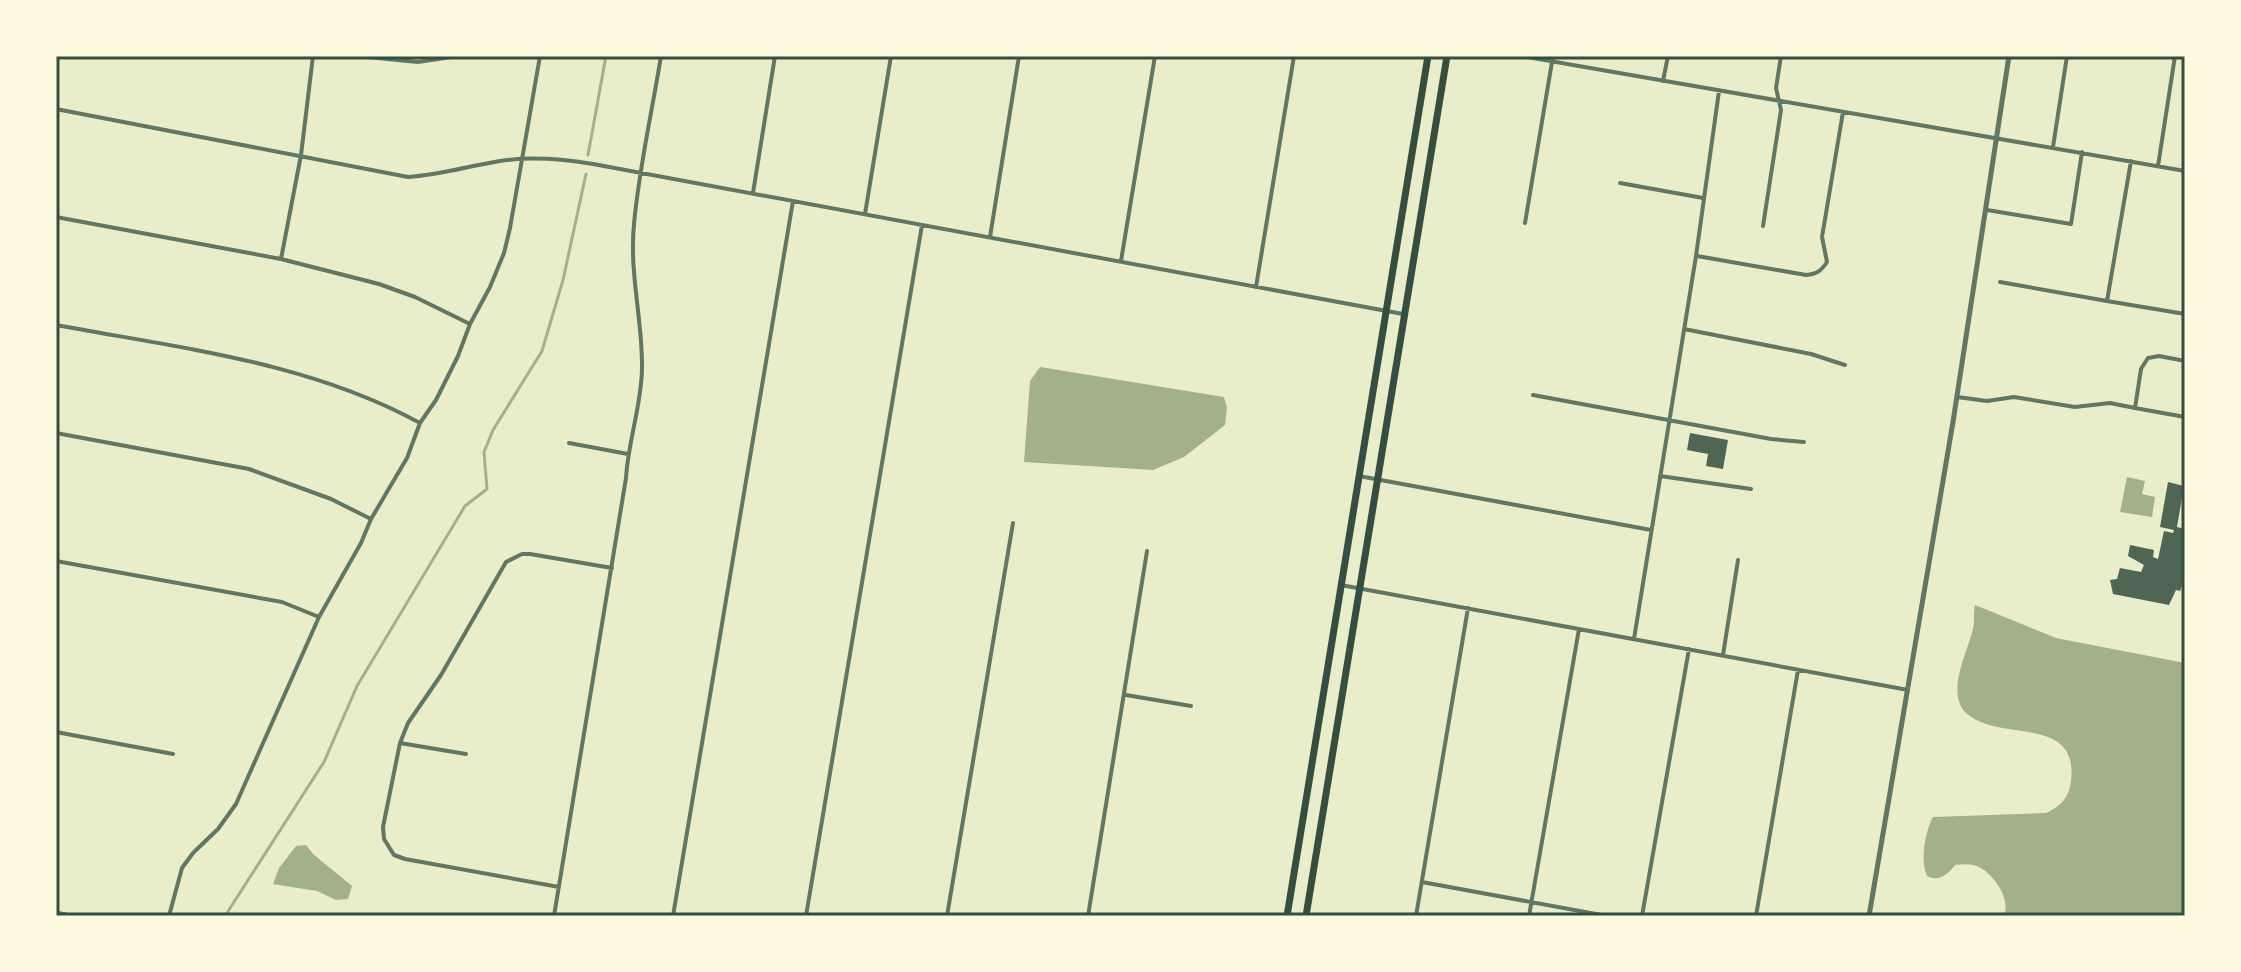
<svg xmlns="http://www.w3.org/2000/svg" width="2241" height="972" viewBox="0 0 2241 972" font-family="'Archivo Narrow',sans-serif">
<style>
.water{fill:#a3b18a}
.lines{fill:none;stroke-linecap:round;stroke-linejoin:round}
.stream{stroke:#a3b18a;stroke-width:3}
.building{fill:#4f6655}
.minor{stroke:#617663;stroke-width:4}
.tertiary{stroke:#617663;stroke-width:5}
.primary{stroke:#344e41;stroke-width:7}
.neatline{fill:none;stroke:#344e41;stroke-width:3}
</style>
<rect width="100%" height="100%" fill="#e9edc9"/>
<path class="water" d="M1040,367L1224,397L1227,407L1225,425L1184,457L1153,470L1024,462L1030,381Z
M2127,477L2145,481L2142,494L2155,497L2152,517L2120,512Z
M1975,605L2056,638L2185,663V916H1998L2005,912C2009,897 1994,876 1981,868C1973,863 1963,864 1955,865C1947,875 1939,882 1927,876C1920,861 1925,831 1933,817L2046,813C2061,806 2069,798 2071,781C2079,713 1997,744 1965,712C1946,691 1968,651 1973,629C1975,620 1973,612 1975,605Z
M306,845L313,854L352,886L348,899L336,900L317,891L273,884L279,868L296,846Z"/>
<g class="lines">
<path class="stream" d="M588,155L606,56
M225,916L324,762L357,686L465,506L487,489L484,452L493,430L542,351L563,280L586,174"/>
</g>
<path class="building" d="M1690,433L1728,440L1723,469L1706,466L1708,454L1687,450Z
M2168,482L2184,486L2177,527L2185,529V578L2180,591L2176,590L2169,605L2113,594L2110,580L2117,579L2120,568L2141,572L2144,565L2128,556L2130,545L2154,550L2153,557L2158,559L2164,531L2173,533L2174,530L2160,527Z"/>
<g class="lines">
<path class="minor" d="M357,56L418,62L458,56
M1521,56L2185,171
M1663,81L1668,56
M56,109L408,177C441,175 468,166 500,161C531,156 562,159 593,164L1403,314
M2053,147L2067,56
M2158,166L2175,56
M1620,183L1703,198
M753,193L775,56
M1987,210L2071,224L2082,152
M865,214L891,56
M56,217L281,259L379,284L415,297L470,324
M1525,223L1553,56
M1763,226L1781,110L1776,88L1781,56
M990,237L1019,56
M1697,256L1806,275C1817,274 1821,271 1827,262L1822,237L1843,112
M281,259L301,155L313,56
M1121,261L1155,56
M2000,282L2107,301L2131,161
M1256,287L1294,56
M2107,301L2185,314
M56,325C180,348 309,362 420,423
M1684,329L1811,354L1845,365
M2185,361L2159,356L2148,358L2141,369L2135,408L2185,417
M1533,395L1771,439L1804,442
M1957,397L1987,401L2014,397L2075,407L2110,403L2135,408
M56,433L249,469L331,499L371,519
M569,443L628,454
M1359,476L1651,530
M1660,476L1751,489
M56,561L282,602L319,617
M1341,585L1908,690
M1634,639L1696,256L1719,91
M1723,655L1738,560
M1126,695L1191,706
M56,732L173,754
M400,743L466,754
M1422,882L1607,916
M559,887L405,859L394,855L384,839L383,827L400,743L408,723L441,675L506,562L522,554H530L612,568
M169,916L182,868L193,853L218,829L236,804L319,617L361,543L371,519L407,458L420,423L436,400L458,356L470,324L490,287L504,253L510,228L540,56
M554,916L626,478C628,442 641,407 642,370C643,321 629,274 634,224C639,168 652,112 661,56
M673,916L793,201
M806,916L922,225
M947,916L1013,523
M1088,916L1147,551
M1416,916L1468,608
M1529,916L1579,629
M1642,916L1689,649
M1756,916L1798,670"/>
<path class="tertiary" d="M56,913L70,916
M1869,916L1953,422L2009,56"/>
<path class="primary" d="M1287,916L1428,56
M1306,916L1447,56"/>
</g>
<rect width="2241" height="972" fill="none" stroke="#fefae0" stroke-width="116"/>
<rect x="58" y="58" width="2125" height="856" class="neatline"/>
</svg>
